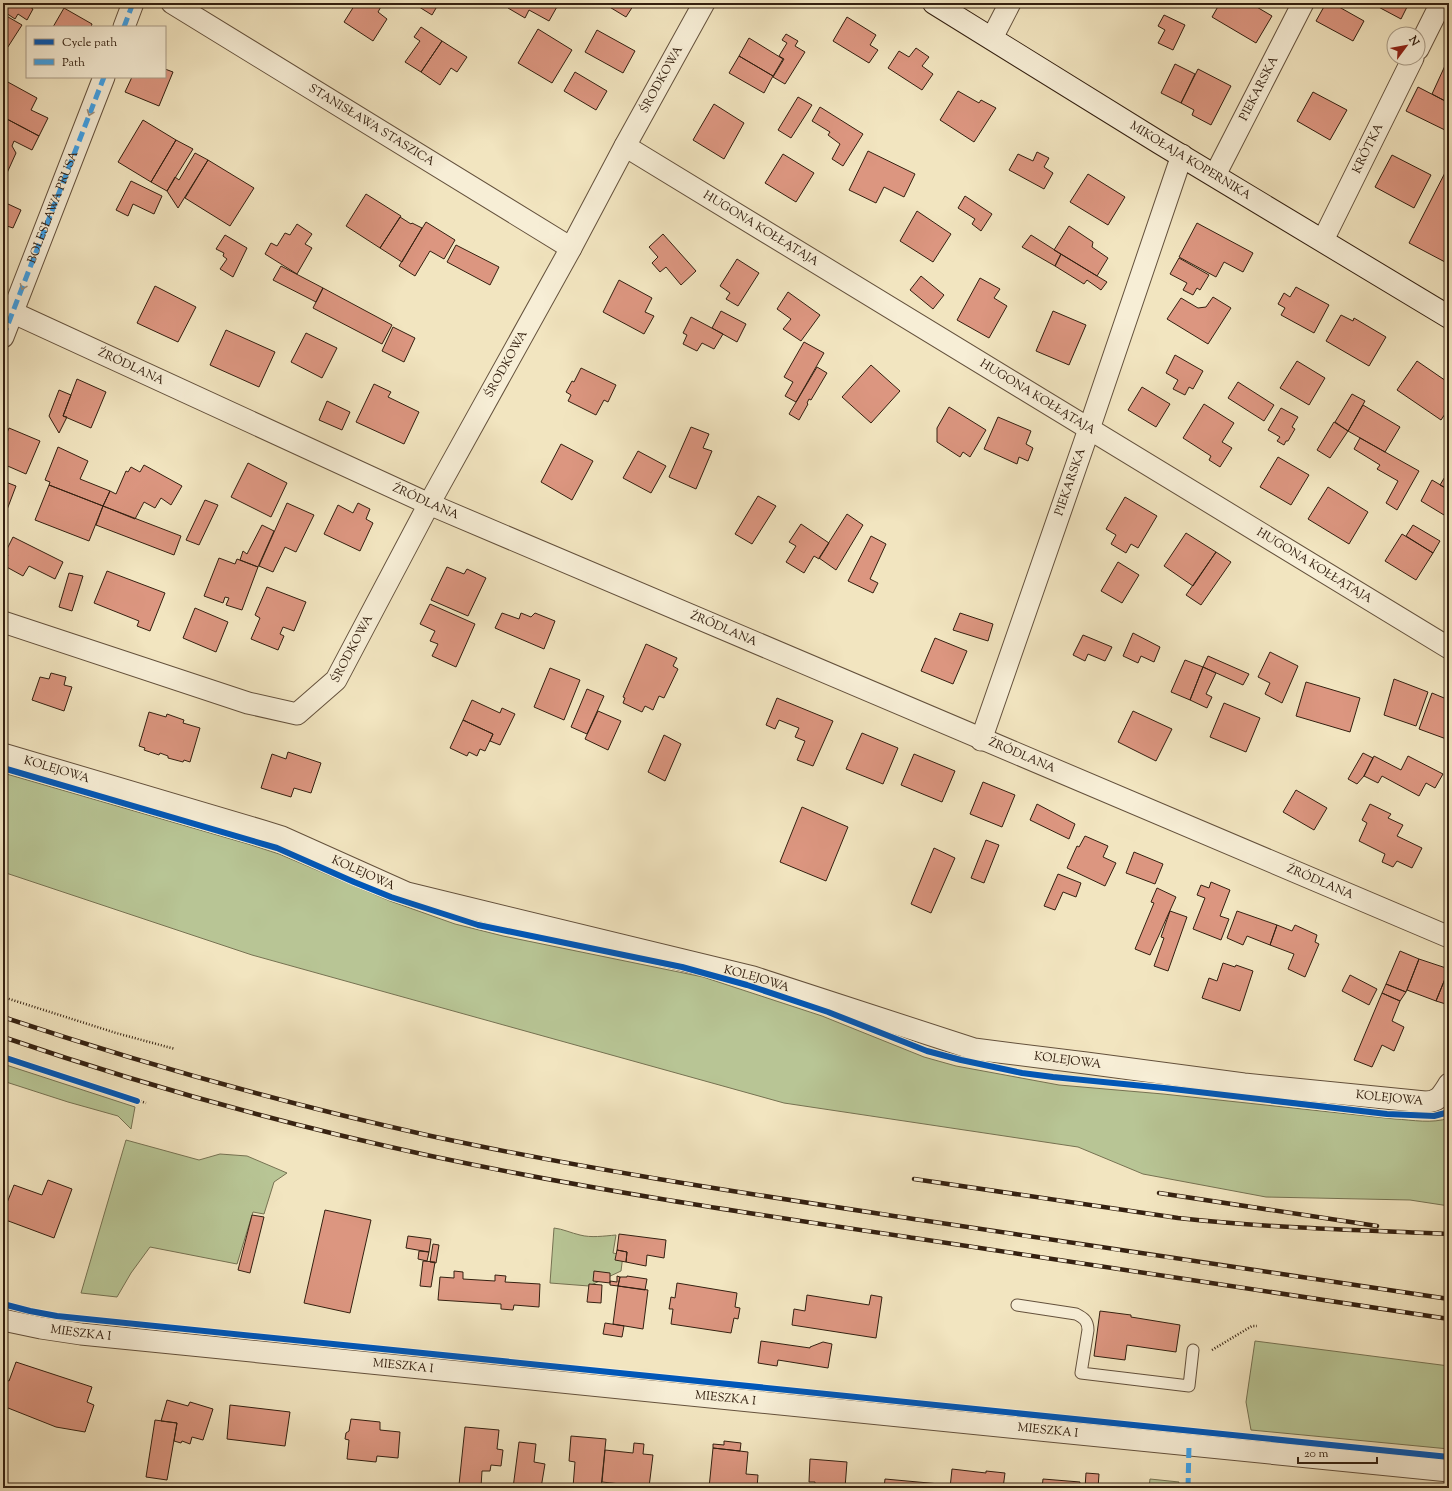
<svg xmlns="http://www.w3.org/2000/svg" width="1452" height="1491" viewBox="0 0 1452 1491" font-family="'Sorts Mill Goudy',serif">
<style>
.green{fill:#b8c595;stroke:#767252}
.building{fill:#dc9680;stroke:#342010}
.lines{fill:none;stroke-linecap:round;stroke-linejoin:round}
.lane-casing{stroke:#64513c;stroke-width:13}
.street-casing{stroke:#64513c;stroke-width:23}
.secondary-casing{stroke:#342010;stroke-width:24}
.path{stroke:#342010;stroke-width:2.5;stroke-dasharray:1 2;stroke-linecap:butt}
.lane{stroke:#f7eed6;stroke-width:11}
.street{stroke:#f7eed6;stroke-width:21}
.secondary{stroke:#f7eed6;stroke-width:22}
.rail-casing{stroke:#342010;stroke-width:4.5}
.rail{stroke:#f7eed6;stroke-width:3;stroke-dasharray:9;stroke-linecap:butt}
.quiet{stroke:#3ea2ea;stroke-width:5;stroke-dasharray:10 5;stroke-linecap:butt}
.cycleway-casing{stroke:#f7eed6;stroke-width:8}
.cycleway{stroke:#0057b8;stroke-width:6}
.oneway{stroke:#9f917d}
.labels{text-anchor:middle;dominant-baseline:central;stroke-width:3.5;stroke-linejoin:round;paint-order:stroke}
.street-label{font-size:12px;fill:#342010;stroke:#f7eed6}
</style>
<rect width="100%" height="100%" fill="#f2e5c0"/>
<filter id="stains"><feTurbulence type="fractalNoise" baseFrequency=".005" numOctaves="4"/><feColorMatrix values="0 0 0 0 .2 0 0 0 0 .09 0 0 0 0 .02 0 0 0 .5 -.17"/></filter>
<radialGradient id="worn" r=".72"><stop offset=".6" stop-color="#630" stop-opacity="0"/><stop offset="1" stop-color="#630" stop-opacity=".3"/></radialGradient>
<path class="green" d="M3,773L248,844L279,854L390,901L455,924L503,936L703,977L822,1016L924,1057L956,1066L1059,1085L1163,1094L1395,1119C1413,1120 1432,1124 1449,1118V1206L1410,1200L1266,1197L1143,1174L1078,1147L784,1103L252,955L3,872Z
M3,1064L135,1107L131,1129L118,1116L68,1102L3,1081Z
M126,1140L199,1160L220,1154L247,1156L287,1173L274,1182L264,1214L253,1212L237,1264L150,1247L131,1273L117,1297L81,1293Z
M554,1228C563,1229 571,1233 580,1235C591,1238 604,1236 616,1235L613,1253L623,1255L621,1271L589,1286L550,1283Z
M1255,1341L1449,1366V1449L1251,1430L1246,1402Z
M1150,1479L1179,1482L1178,1488H1149Z"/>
<path class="building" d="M6,3H24L33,9L27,20L18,14L15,19L3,11Z
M356,3H383L378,12L387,19L373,41L344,22Z
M418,3H439L432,15L416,5Z
M512,3H554L558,5L549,21L529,10L525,18L508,8Z
M603,3H635L626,17Z
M1220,3H1250L1272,16L1256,43L1212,17Z
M1326,3H1332L1364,21L1353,41L1316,21Z
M1371,3H1409L1401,19Z
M64,8L92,24L91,27H53Z
M3,14L22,25L4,53L3,52Z
M1164,15L1185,25L1173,50L1158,43L1165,30L1158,26Z
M847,17L876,35L870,45L878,50L869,63L833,41Z
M421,27L442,41L421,72L405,62L420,41L414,37Z
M538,29L572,50L552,83L518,63Z
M597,30L635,51L623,73L585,52Z
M786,34L798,41L795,46L805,52L785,84L773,77L784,59L779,56L787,43L782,40Z
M749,38L783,59L773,76L739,56Z
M442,41L467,57L457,72L451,68L440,85L421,72Z
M916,48L929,57L922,66L933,74L922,90L888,68L899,51L909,57Z
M739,56L773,76L764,93L729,73Z
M1449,57V103L1432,94Z
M1175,64L1195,74L1181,103L1161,93Z
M165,69L173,72L159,106L125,92L132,77H165Z
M1198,69L1231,86L1211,125L1192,115L1194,110L1181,103Z
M575,72L607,91L596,110L564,91Z
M6,81L37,98L31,110L48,118L39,136L3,117V86Z
M1418,87L1449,103V132L1406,111Z
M958,91L979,103L981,100L996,108L974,142L940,120Z
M1313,92L1347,110L1330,140L1297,121Z
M798,97L812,105L791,138L778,130Z
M714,104L744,123L724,159L693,140Z
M820,107L863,134L843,166L832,159L840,144L828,135L830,132L812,121Z
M7,119L39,136L32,150L14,141L12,146L16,153L7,173L3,171V126Z
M143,120L176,140L151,182L118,162Z
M176,140L193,149L167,191L151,182Z
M868,151L915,174L904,197L884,187L876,203L849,190Z
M1037,152L1049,158L1044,167L1053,173L1044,189L1009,170L1018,154L1033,161Z
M195,153L208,160L178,208L167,191L175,177L179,180Z
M783,154L814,173L796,202L765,183Z
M1392,155L1431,175L1414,208L1375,187Z
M208,160L254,188L230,226L185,198Z
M1449,165V253L1445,262L1409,243Z
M1088,174L1125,197L1108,225L1070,202Z
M131,181L162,196L154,214L133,204L128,216L116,210Z
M366,194L401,216L380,248L346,226Z
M965,196L992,214L981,231L972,224L975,219L958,208Z
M8,204L21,210L13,228L7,226L3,234V206L6,207Z
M917,211L951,234L933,262L900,241Z
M400,217L411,224L412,223L422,228L402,262L380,248Z
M426,222L455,240L444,259L430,251L415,276L399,266Z
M1197,223L1253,253L1243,272L1224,262L1216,277L1179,257Z
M297,224L312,234L305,244L312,248L297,274L265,254L271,243L277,246L285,233L290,235Z
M1069,226L1093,242L1092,247L1108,258L1097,276L1054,250Z
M663,234L696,271L681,285L666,267L660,272L652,263L658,257L649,247Z
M225,235L247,248L233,277L220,269L227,259L223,256L224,253L216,249Z
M1031,235L1061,254L1055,266L1022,247Z
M456,245L499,267L490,285L447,262Z
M1061,254L1107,282L1101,290L1087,280L1084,284L1055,266Z
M1179,258L1209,275L1200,290L1197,288L1193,295L1183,290L1187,283L1170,274Z
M737,259L759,273L738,306L726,299L730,293L720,286Z
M281,266L323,288L316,302L273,280Z
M921,276L944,295L933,309L910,290Z
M980,278L1000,289L994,298L1007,306L989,338L957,320Z
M619,280L652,298L645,312L654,316L644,334L603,312Z
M155,286L196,307L178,342L137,323Z
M1296,287L1329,305L1314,333L1281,315L1285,308L1278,304L1284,293L1290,297Z
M323,288L392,325L382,344L313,308Z
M788,292L820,315L801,341L783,329L791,319L777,309Z
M1213,297L1231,308L1208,344L1167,319L1181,298L1198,308L1206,307Z
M721,311L746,324L737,342L712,328Z
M1053,311L1086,325L1069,365L1036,351Z
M1341,315L1353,321L1354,318L1386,337L1369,366L1326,341Z
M691,317L723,334L714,349L702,343L697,351L683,344L687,335L683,333Z
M393,327L415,338L404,362L382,351Z
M226,330L275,352L259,387L210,365Z
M306,333L337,348L322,378L291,362Z
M804,342L824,353L796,402L785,396L793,382L784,377Z
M1175,355L1203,371L1193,389L1189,387L1185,395L1173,389L1178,380L1166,373Z
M1297,361L1325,378L1309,405L1280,388Z
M1417,361L1449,383V408L1441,420L1397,390Z
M871,365L900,391L871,423L842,397Z
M817,367L827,373L811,400L809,399L807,403L808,404L799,420L789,414Z
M581,368L616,385L608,402L604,400L596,415L568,401L571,395L566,392L572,381L574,382Z
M77,379L106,392L91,428L63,416Z
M1238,382L1274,405L1264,421L1228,398Z
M374,384L391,392L388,397L419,412L404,444L356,422Z
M1142,387L1170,404L1156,427L1128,410Z
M59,390L71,395L63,416L67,417L59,433L49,416Z
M1352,394L1365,401L1348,431L1335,422Z
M327,401L350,412L342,430L319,420Z
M1204,404L1234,423L1222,442L1232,448L1220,467L1209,460L1211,456L1183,438Z
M1363,405L1400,427L1385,452L1348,431Z
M949,407L986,430L970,457L963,452L960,457L937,442V428Z
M1281,408L1298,417L1292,427L1295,429L1288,441H1286L1284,445L1277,441L1280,437L1268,430Z
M998,417L1031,431L1026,444L1033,448L1028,461L1019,457L1017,464L984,449Z
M1334,422L1348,431L1330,458L1317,450Z
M691,427L709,434L703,448L712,451L696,489L669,477Z
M9,428L40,441L26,474L3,464V443Z
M1360,438L1419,471L1397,510L1386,503L1398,481L1377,469L1380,465L1354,449Z
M561,444L593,461L572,500L541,482Z
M58,447L88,461L80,479L110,491L103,506L49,485L50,482L45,480Z
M638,451L666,466L651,493L623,478Z
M1278,457L1309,475L1291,505L1260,487Z
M248,463L287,483L271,517L231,497Z
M144,465L182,486L171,505L161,498L155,508L144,502L135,519L103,506L110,491L116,494L126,471L128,472L131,467L140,472Z
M1449,470V490L1440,485Z
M1432,480L1449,490V518L1421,501Z
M3,481L16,486L5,515L3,514Z
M49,485L103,506L89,541L35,520Z
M1328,487L1368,512L1349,544L1308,519Z
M758,496L776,506L752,544L735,534Z
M1125,497L1157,516L1138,548L1131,544L1126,553L1111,544L1116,535L1106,529Z
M205,500L218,505L199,545L186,540Z
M287,503L314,515L296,552L285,547L273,572L259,566Z
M358,503L370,509L366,519L373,523L360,551L324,534L338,505L353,513Z
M103,506L181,536L174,555L96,525Z
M847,514L863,525L836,570L819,558Z
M801,524L829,543L819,559L814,556L804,573L786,562L796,546L789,542Z
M262,525L274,531L258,567L240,560L243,551L247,554Z
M1413,525L1440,541L1433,553L1406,536Z
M1186,533L1216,552L1193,586L1164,566Z
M1402,534L1433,553L1416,580L1385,561Z
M871,536L886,544L870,579L878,583L873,593L848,581Z
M13,537L63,562L55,579L29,566L23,576L3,565L8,555L5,553Z
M1216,552L1231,562L1201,605L1186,595Z
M219,558L235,564L237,559L258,567L242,610L226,605L229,598L225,597L223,603L204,596Z
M1118,562L1139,575L1122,603L1101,591Z
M447,567L464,574L467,569L486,578L468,616L431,600Z
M107,571L165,593L150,631L137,626L139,621L94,603Z
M69,573L83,576L72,611L59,607Z
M267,587L306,602L294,631L283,627L280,634L284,636L278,650L251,639L260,618L255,615Z
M430,604L475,624L456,667L432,656L438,644L430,641L435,631L420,624Z
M195,608L228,622L216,652L183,638Z
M502,613L519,619L521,613L531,617L535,613L555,621L544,649L495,628Z
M960,613L993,624L988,641L953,630Z
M1133,633L1160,647L1154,662L1141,656L1138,663L1123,656Z
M1083,635L1112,647L1105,661L1088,654L1085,661L1073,655Z
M935,638L967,651L953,684L921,671Z
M646,644L677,658L673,666L678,669L664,698L659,696L653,710L645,706L642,712L623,703L625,698L623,697Z
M1270,652L1298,666L1282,703L1265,694L1270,683L1258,677Z
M1208,656L1249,674L1243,685L1203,667Z
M1185,660L1203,667L1190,700L1171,692Z
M1203,667L1216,673L1206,694L1212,697L1207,708L1190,700Z
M550,668L580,680L564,720L534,707Z
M51,673L66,677L64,685L72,687L64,711L32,700L40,677L49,679Z
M1394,679L1428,692L1416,726L1384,715Z
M1306,682L1360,698L1350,732L1296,716Z
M587,689L604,696L587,734L571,727Z
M1432,693L1449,700V740L1419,729Z
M777,698L833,721L813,766L797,760L805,741L795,737L799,728L779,720L775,729L766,725Z
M472,700L500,713L502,708L515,714L500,745L490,741L493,734L463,720Z
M1224,703L1260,718L1246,752L1210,737Z
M598,711L621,721L608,750L585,739Z
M1133,711L1172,729L1156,761L1118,742Z
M149,712L166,717L167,714L184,720L183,723L200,728L190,762L184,760L183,762L168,758V756L160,753L159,755L144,750L145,748L139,746Z
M463,720L493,734L485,751L480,749L477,756L469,752L467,756L450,748Z
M862,733L898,748L883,784L846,769Z
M664,735L681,744L665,781L648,772Z
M288,752L321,763L311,793L294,788L291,797L261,788L272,754L286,759Z
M1363,753L1373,758L1364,776L1357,784L1348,779Z
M914,754L955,771L942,802L901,785Z
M1374,756L1401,770L1408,756L1443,774L1435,788L1426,783L1419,796L1382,776L1378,783L1364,776Z
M983,782L1015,795L1002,827L970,814Z
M1296,790L1327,808L1314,830L1283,812Z
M1037,804L1075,824L1069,839L1030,820Z
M1370,804L1391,814L1388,818L1403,825L1397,836L1422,848L1412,868L1397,861L1393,867L1382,862L1385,854L1359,841L1367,823L1362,820Z
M802,807L848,827L826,881L780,862Z
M1085,836L1108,846L1103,857L1116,863L1105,886L1067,868L1077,846L1079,847Z
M986,840L999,845L984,883L971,878Z
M934,848L955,858L931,913L911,904Z
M1134,852L1163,864L1155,884L1126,873Z
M1058,874L1081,883L1076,897L1063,892L1055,910L1044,906Z
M1211,882L1230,890L1220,916L1229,919L1221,940L1193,929L1205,898L1197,895L1201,885L1209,888Z
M1157,888L1176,897L1150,955L1135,949L1154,903L1151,902Z
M1170,911L1187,917L1168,971L1154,966L1164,938L1161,937Z
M1237,911L1277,925L1270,945L1247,936L1243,945L1227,938Z
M1277,925L1292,931L1295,925L1317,935L1315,942L1319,944L1305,977L1288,969L1294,954L1270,945Z
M1400,951L1419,959L1406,992L1386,984Z
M1419,959L1449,969L1436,1001L1407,990Z
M1223,963L1235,967L1236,965L1253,971L1240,1011L1202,998L1209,978L1217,981Z
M1449,969V1005L1436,1001Z
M1350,975L1377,989L1369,1005L1342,991Z
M1386,984L1406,992L1400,1001L1382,993Z
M1382,993L1400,1001L1392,1021L1404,1027L1394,1051L1382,1045L1372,1067L1354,1060Z
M48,1180L72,1189L54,1238L3,1219V1213L14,1185L42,1195Z
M325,1210L371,1220L350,1313L304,1303Z
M252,1215L264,1217L250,1273L238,1270Z
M619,1234L666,1240L664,1258L647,1255L646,1266L626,1262L627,1252L617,1250Z
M408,1236L431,1239L429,1252L406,1248Z
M433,1244L439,1245L436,1263L430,1262Z
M617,1250L627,1252L626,1262L615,1260Z
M419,1251L429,1252L427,1261L418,1259Z
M423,1261L435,1262L431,1287L420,1286Z
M454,1271L463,1272V1279L495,1281V1275L506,1276L505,1282L540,1284L539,1307L514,1305L513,1310L501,1309V1304L438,1300L440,1277L454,1278Z
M594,1271L610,1273V1283L593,1281Z
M617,1276L620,1277L618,1286L610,1285V1281L617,1282Z
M627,1276L647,1279L645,1290L618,1286L620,1277H627Z
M677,1283L737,1293L735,1307L740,1308L738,1319L734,1318L731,1333L671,1324L673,1309H669L671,1297L675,1298Z
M589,1284L602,1285L601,1303L587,1302Z
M618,1286L648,1290L643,1329L613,1324Z
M807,1295L869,1305L871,1295L882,1297L876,1338L792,1325L794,1309L805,1311Z
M1100,1311L1131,1315V1317L1180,1325L1176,1352L1127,1345L1125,1360L1094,1356Z
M605,1323L624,1326L622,1337L603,1334Z
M761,1341L810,1348V1347L823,1342L832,1344L828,1368L778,1360L777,1366L758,1363Z
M16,1362L92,1387L87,1402L94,1405L85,1432L56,1427L3,1406V1379L9,1381Z
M167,1400L188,1406L190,1402L213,1409L203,1440L192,1437L190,1444L182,1441L181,1443L174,1441L177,1423L161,1421Z
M230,1405L290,1412L285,1446L227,1439Z
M351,1419L380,1422V1430L400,1432L398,1458L377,1456L376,1462L347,1459L349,1440L345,1439L346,1433L349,1431Z
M155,1420L177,1423L167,1480L146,1477Z
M465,1427L499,1430L497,1449L503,1450L501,1466L491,1465L490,1471H482L481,1487L459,1485Z
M571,1436L606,1439L601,1488L573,1487L575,1462L569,1461Z
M724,1441L741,1443L740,1451L713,1448V1444L724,1445Z
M519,1442L536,1444L534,1462L545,1464L541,1488H513Z
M634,1443L644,1444L643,1454L653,1455L649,1487L602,1482L605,1450L633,1453Z
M713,1448L748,1452L746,1474L758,1475L757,1488L735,1485V1488H709Z
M810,1459L847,1462L845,1488H815V1482H809Z
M952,1469L986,1473V1471L1005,1473L1003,1488H950Z
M1086,1473L1099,1474L1098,1488H1085Z
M885,1479L940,1484L939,1488H884Z
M1043,1479L1080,1482L1079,1488H1042Z"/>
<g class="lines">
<g class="lane-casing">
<path id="lane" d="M1017,1305L1076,1314C1084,1318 1088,1321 1088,1330L1081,1373L1189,1386L1193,1350"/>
</g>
<g class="street-casing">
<g id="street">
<path id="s1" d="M172,3L571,248"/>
<path d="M124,27L133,3"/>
<path d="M992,38L1010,3"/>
<path d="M1418,49L1441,3"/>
<path id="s2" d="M625,146L1449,648"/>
<path id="s3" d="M1215,175L1303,3"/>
<path id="s4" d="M1323,240L1413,58"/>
<path id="s5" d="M3,308L429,504L1449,937"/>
<path d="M3,337L104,77"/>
<path id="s6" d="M3,622L248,703L297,714L336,680L429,504L571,248L625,146L704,3"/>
<path id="s7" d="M981,740L1089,429L1182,155"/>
<path id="s8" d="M3,754L263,831L282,837L407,893L753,977L974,1049L1086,1063L1244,1084L1425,1102C1439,1102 1442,1095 1449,1084"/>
<path id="s9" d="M3,1320L41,1328L81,1334L1449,1471"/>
</g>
</g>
<g class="secondary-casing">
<g id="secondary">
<path id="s10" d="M934,3L1160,143L1449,317"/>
</g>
</g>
<path class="path" d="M3,997L116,1033L175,1049
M3,1057L146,1103
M1212,1350L1252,1326H1257"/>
<use href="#lane" class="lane"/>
<use href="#street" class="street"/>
<use href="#secondary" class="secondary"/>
<g class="rail-casing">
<path id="rail" d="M3,1017C144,1064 286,1104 431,1136C593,1171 757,1195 921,1220C1097,1247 1273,1273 1449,1299
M3,1037C143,1085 287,1125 431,1156C591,1190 753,1214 914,1238C1092,1265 1271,1292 1449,1319
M914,1179L1178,1218C1268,1228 1358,1230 1449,1234
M1159,1193L1377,1226"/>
</g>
<use href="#rail" class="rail"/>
<g class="quiet">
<path d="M124,27L133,3"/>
<path id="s11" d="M3,337L104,77"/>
<path d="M1188,1488L1189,1445"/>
</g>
<g class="cycleway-casing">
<path id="cycleway" d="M3,768L277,848L354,882L391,897L478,925L682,967L747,985L828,1012L927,1051L961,1060L1022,1073L1053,1077L1164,1088L1387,1114L1434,1116L1449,1112
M3,1057L137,1101
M3,1304L30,1311L57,1316L1449,1457"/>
</g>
<use href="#cycleway" class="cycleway"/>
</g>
<defs><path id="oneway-chevron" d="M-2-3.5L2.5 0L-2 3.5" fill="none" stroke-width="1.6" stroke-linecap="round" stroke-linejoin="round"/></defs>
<g class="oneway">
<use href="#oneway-chevron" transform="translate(90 113) rotate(111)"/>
<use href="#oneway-chevron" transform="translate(23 287) rotate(111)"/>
</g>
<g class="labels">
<g class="street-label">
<text stroke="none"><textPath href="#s6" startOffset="1043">ŚRODKOWA</textPath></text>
<text stroke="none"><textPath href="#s3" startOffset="97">PIEKARSKA</textPath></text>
<text stroke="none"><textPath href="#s1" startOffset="234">STANISŁAWA STASZICA</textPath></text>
<text stroke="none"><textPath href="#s4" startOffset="102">KRÓTKA</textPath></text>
<text stroke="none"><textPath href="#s10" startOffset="301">MIKOŁAJA KOPERNIKA</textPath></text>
<text stroke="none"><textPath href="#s11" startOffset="139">BOLESŁAWA PRUSA</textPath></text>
<text stroke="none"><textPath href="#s2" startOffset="159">HUGONA KOŁŁĄTAJA</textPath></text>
<text stroke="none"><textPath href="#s6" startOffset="719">ŚRODKOWA</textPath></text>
<text stroke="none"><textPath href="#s5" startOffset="141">ŹRÓDLANA</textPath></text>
<text stroke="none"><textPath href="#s2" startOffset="483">HUGONA KOŁŁĄTAJA</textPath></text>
<text stroke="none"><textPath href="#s7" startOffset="273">PIEKARSKA</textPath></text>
<text stroke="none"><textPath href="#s5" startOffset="465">ŹRÓDLANA</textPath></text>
<text stroke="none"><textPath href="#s2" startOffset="807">HUGONA KOŁŁĄTAJA</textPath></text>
<text stroke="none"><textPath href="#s5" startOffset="789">ŹRÓDLANA</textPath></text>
<text stroke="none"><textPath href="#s6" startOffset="395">ŚRODKOWA</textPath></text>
<text stroke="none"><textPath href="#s5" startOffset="1113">ŹRÓDLANA</textPath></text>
<text stroke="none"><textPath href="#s8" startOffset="56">KOLEJOWA</textPath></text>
<text stroke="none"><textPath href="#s8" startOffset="380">KOLEJOWA</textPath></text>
<text stroke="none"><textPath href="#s5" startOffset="1437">ŹRÓDLANA</textPath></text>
<text stroke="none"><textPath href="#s8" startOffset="788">KOLEJOWA</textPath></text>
<text stroke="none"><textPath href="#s8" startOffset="1111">KOLEJOWA</textPath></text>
<text stroke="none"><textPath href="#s8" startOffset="1435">KOLEJOWA</textPath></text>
<text stroke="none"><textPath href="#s9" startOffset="79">MIESZKA I</textPath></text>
<text stroke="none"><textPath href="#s9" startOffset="403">MIESZKA I</textPath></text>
<text stroke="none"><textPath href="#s9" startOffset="727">MIESZKA I</textPath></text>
<text stroke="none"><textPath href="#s9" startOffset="1051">MIESZKA I</textPath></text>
</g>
</g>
<rect width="1452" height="1491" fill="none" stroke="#f2e5c0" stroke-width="16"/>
<rect x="4" y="4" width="1444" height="1483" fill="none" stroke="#342010" stroke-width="2"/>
<rect x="8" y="8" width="1436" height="1475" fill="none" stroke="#342010"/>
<rect x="26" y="26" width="140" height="52" fill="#f7eed6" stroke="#a99c87"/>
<rect x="34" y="39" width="20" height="6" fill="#0057b8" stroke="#a99c87"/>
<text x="62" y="46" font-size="12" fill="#342010">Cycle path</text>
<rect x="34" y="59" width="20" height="6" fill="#3ea2ea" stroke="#a99c87"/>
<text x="62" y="66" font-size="12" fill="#342010">Path</text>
<g transform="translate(1406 46) rotate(58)"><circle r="19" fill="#f7eed6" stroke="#a99c87"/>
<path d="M0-3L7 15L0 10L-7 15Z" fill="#8f2418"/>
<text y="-6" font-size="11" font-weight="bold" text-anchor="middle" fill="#342010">N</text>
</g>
<path d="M1298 1457v6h79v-6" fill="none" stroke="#342010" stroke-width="2"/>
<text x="1304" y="1457" font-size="12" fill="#342010" stroke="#f7eed6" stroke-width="3" paint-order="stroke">20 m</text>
<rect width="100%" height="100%" filter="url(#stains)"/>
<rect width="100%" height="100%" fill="url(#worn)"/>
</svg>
